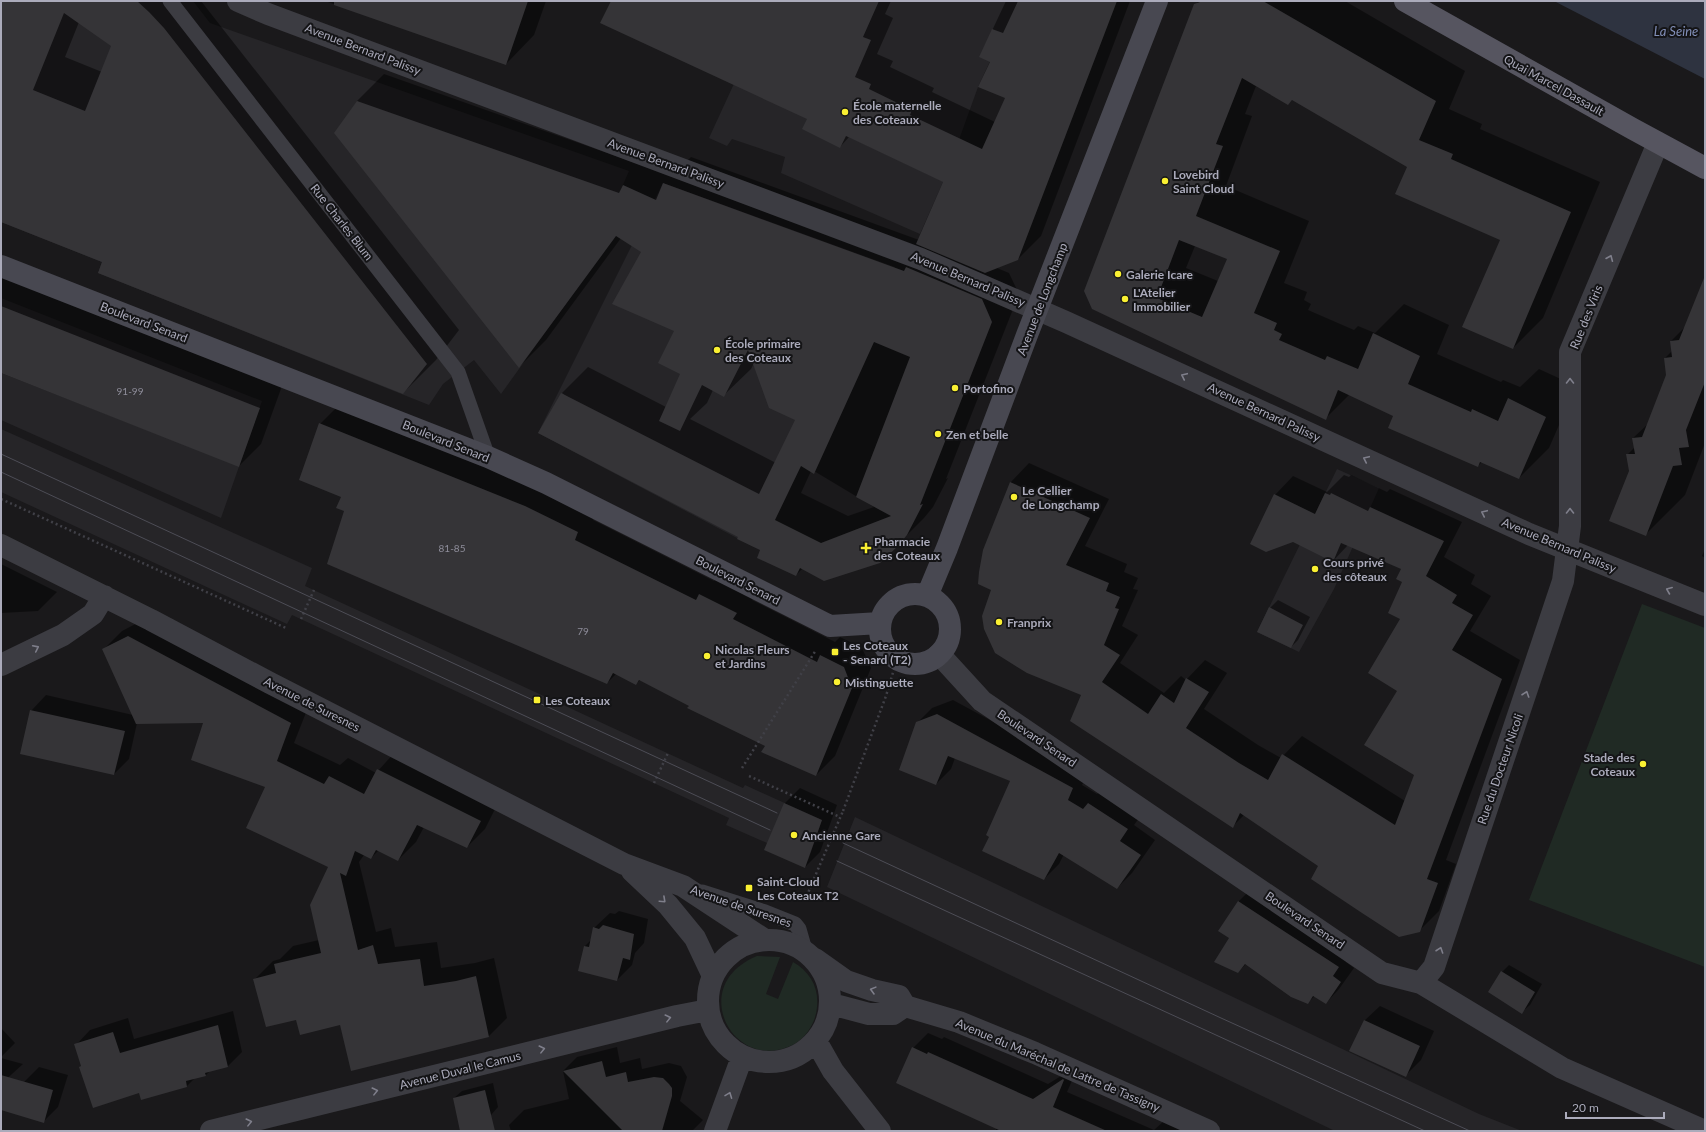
<svg xmlns="http://www.w3.org/2000/svg" width="1706" height="1132" viewBox="0 0 1706 1132" font-family="Lato,sans-serif">
<style>
.built{fill:#262528}
.green{fill:#202a24}
.water{fill:#2e3340}
.shadow{fill:#0007;fill-rule:evenodd}
.building{fill:#353437;fill-rule:evenodd}
.lines{fill:none;stroke-linecap:round;stroke-linejoin:round}
.path{stroke:#404047;stroke-width:2.5;stroke-dasharray:2 3;stroke-linecap:butt}
.lane{stroke:#3c3c42;stroke-width:15}
.street{stroke:#3c3c42;stroke-width:22}
.secondary{stroke:#484851;stroke-width:22}
.primary{stroke:#565560;stroke-width:22}
.tram{stroke:#4d4d56;stroke-width:1}
.path-bridge{stroke:#404047;stroke-width:2.5;stroke-dasharray:2 3;stroke-linecap:butt}
.oneway{stroke:#7f7f8b}
.poi-dot{fill:#faf032;stroke:#141416;stroke-width:1.5}
.labels{text-anchor:middle;dominant-baseline:central;stroke-width:4;stroke-linejoin:round;paint-order:stroke}
.number-label{font-size:10px;fill:#8e8d9a}
.street-label{font-size:12px;fill:#ababbb;stroke:#141416}
.poi-label{font-size:12px;font-weight:bold;fill:#ababbb;stroke:#141416;text-anchor:start}
.water-label{font-size:13px;font-style:italic;fill:#818eb7;stroke:#141416}
</style>
<rect width="100%" height="100%" fill="#1a191b"/>
<path class="built" d="M1,1H193L210,23L629,171L578,287L501,394L474,360L443,384L429,405L98,273L102,262L1,222Z
M772,1H1018L978,87L947,173L920,234L781,173L785,157L732,139L727,146L709,138Z
M663,183L895,267L764,542L754,547L538,433Z
M1,298L262,401L221,518L1,420Z
M1,429L312,568L305,586L743,788L745,785L822,820L808,861L726,825L729,818L292,615L287,624L1,492Z
M1337,469L1379,488L1334,589L1299,652L1257,632Z
M855,817L1479,1114L1522,1131H1335L827,887Z"/>
<path class="green" d="M1642,604L1705,628V967L1529,900Z
M757,956L780,957L766,994L778,999L793,962C810,972 819,987 817,1007C816,1021 808,1035 796,1043C736,1078 684,986 757,956Z"/>
<path class="water" d="M1554,1H1705V79Z"/>
<path class="shadow" d="M1,1H201L459,330L436,360L403,393L104,261L1,221ZM79,22L112,46L102,72L65,57Z
M325,1H546L534,35L506,64Z
M612,1H891L885,14L893,18L877,54L893,61L890,67L934,88L932,92L995,122L1006,97L991,61L980,56L1006,1H1130L1041,236L1018,259L997,268L1009,273L1019,294L946,479L948,478L933,507L924,518L897,545L802,569L796,575L562,393L588,367L666,407L681,374L675,330L643,252L621,238L546,340L519,367L357,101L384,74L644,166L677,171L691,157L919,240L944,182L849,137L840,147L808,118ZM754,363L797,420L776,463L690,419L707,403L713,390L724,395L751,369ZM811,471H814L874,507L848,516L801,493Z
M1199,1H1345L1465,71L1449,109L1482,124L1480,129L1600,182L1543,318L1513,348L1501,240L1409,166L1293,99L1288,104L1256,86L1245,114L1252,116L1226,186L1309,221L1284,283L1307,292L1304,300L1311,304L1308,310L1354,330L1358,326L1375,333L1404,304L1449,325L1437,354L1501,382L1503,380L1520,387L1539,369L1576,386L1549,448L1519,478L1482,462L1478,466L1395,416L1350,394L1326,418L1093,309L1195,5ZM1195,246L1228,258L1218,281L1186,268Z
M1,275L282,386L261,444L239,466L1,373Z
M1705,285V443L1685,495L1645,535L1627,455L1635,447L1633,438L1649,423L1667,375L1665,358L1672,351L1671,341L1685,327Z
M339,405L596,513L593,520L714,581L719,576L755,594L752,600L835,642L840,637L862,648L871,668L835,756L816,775L766,745L640,680L636,684L617,673L607,683L345,510L342,496L320,424Z
M1029,463L1109,499L1085,546L1127,564L1124,572L1138,578L1133,589L1138,590L1122,626L1138,635L1120,663L1164,693L1181,676L1186,680L1205,660L1227,673L1204,709L1258,745L1281,758L1302,736L1405,801L1416,774L1398,691L1403,581L1402,569L1348,545L1333,561L1275,495L1293,476L1327,492L1344,475L1349,477L1351,475L1387,492L1390,489L1462,522L1444,557L1475,575L1471,584L1491,596L1470,631L1520,660L1446,860L1456,864L1439,911L1419,931L1244,815L1233,826L1083,695L993,589L982,558L1011,482Z
M1705,549V558L1702,556Z
M1,564L57,592L38,611L1,613Z
M1278,600L1310,617L1298,640L1291,647L1270,608Z
M147,618L309,705L294,743L340,765L348,758L376,773L396,751L498,803L485,829L467,847L424,827L416,842L398,860L379,850L371,858L364,855L359,862L376,932L391,928L395,947L437,942L441,968L475,963L494,958L507,1018L489,1036L352,1070L340,1024L297,1019L255,979L273,961L280,959L293,946L319,940L329,867L267,786L205,722L137,723L129,759L114,774L31,711L46,695L133,715L104,649L122,631Z
M953,700L1088,773L1082,785L1097,794L1103,789L1142,814L1134,825L1155,840L1132,873L1117,888L1064,854L1059,864L1044,879L991,836L1011,781L955,758L951,769L936,784L917,723L932,708Z
M800,788L837,805L820,852L805,867L765,849L785,803Z
M1252,888L1352,953L1346,962L1354,968L1339,989L1326,1003L1315,996L1307,1003L1246,964L1238,972L1231,938L1219,930L1239,901Z
M619,911L648,919L644,943L635,953L632,965L617,980L579,970L585,946L592,939L594,928L610,913L615,914Z
M1509,965L1542,984L1530,1005L1522,1012L1502,972Z
M1380,1006L1434,1031L1421,1060L1405,1076L1364,1021Z
M233,1011L242,1052L228,1066L210,1071L206,1075L195,1078L187,1086L142,1098L140,1092L80,1067L82,1065L76,1045L90,1030L128,1018L134,1039Z
M1,1028L15,1043L1,1057Z
M928,1033L942,1039L944,1037L1048,1084L1079,1065L1067,1092L1154,1130L1165,1120L1190,1131H995L997,1128L913,1048Z
M617,1047L620,1063L640,1058L642,1069L669,1063L681,1066L687,1077L680,1101L703,1120L692,1131H511L509,1125L524,1110L569,1099L563,1071L577,1057Z
M1,1058L23,1064L1,1084Z
M39,1067L68,1075L58,1107L43,1122L24,1082Z
M493,1083L498,1107L491,1115L454,1098L462,1091Z"/>
<path class="building" d="M1,1H137L149,12L164,28L427,364L403,394L98,273L102,262L1,222ZM64,13L111,46L85,111L33,90Z
M334,1H528L506,65L334,5Z
M611,1H879L863,37L871,40L855,77L871,84L869,89L912,110L910,115L982,149L1005,98L978,87L990,62L979,57L992,29L1003,33L1018,1H1117L1018,260L985,273L916,244L943,182L846,136L840,148L802,129L807,119L600,23Z
M1203,1H1263L1436,101L1419,140L1453,154L1451,159L1571,212L1513,349L1462,327L1500,240L1395,194L1407,167L1292,100L1288,105L1242,78L1216,144L1223,146L1196,216L1280,251L1254,313L1277,323L1274,330L1282,334L1279,340L1325,360L1327,356L1358,369L1373,333L1420,356L1408,384L1471,412L1472,409L1498,421L1508,398L1546,417L1519,479L1480,462L1478,467L1388,428L1393,416L1338,390L1326,420L1092,309L1084,291L1194,4ZM1179,240L1227,259L1202,317L1157,298Z
M357,101L619,193L623,185L656,200L663,183L904,271L906,267L982,299L992,322L920,505L923,504L907,535L898,546L880,563L824,581L800,568L796,576L757,558L760,550L737,539L738,537L538,433L561,393L759,494L795,420L769,408L748,350L724,397L702,385L680,431L659,421L680,374L658,363L674,331L612,304L641,252L616,236L519,368L334,133ZM874,342L910,357L856,497L891,516L821,543L775,520L801,466L814,474Z
M1704,278H1705V382L1686,430L1689,447L1679,448L1682,465L1673,466L1646,536L1609,521L1629,471L1626,454H1635L1632,438L1642,437L1666,375L1664,358L1672,357L1670,341L1679,340Z
M1,306L260,408L239,467L1,373Z
M319,423L525,506L578,532L575,540L696,600L699,594L737,613L733,619L817,662L820,655L844,667L852,688L816,776L761,752L765,746L687,708L689,706L639,680L636,685L613,673L607,684L327,564L344,511L336,508L341,497L299,480Z
M1010,482L1090,518L1066,565L1109,583L1106,591L1120,597L1115,608L1119,609L1104,645L1120,655L1102,682L1148,714L1161,694L1174,703L1186,678L1209,692L1186,728L1239,763L1268,780L1282,754L1395,825L1414,775L1364,745L1397,691L1368,673L1400,619L1388,613L1402,582L1396,579L1401,569L1341,543L1333,562L1293,542L1266,552L1250,544L1274,494L1315,514L1325,493L1330,495L1331,493L1368,511L1370,507L1444,541L1426,576L1457,595L1452,603L1473,615L1452,650L1502,679L1427,879L1438,883L1420,932L1399,937L1362,913L1311,879L1318,866L1240,813L1233,828L1070,721L1081,695L1027,673L995,653L984,629L982,616L991,590L978,584L979,572L983,550Z
M1269,607L1303,625L1291,648L1257,632Z
M128,636L291,723L277,761L324,784L329,776L364,794L377,769L481,821L467,848L417,825L398,861L376,850L371,859L355,851L346,876L340,873L358,950L373,945L378,964L420,959L424,986L456,981L476,976L489,1037L351,1071L340,1025L300,1035L296,1020L266,1027L253,979L276,973L274,964L321,953L310,905L328,867L246,828L265,787L191,760L203,723L136,724L102,649Z
M30,710L125,731L114,775L20,754Z
M937,714L1073,788L1068,800L1083,809L1088,803L1128,829L1120,841L1141,855L1117,889L1059,853L1044,880L982,851L989,837L986,835L1010,781L948,756L936,785L899,770L916,722Z
M784,803L822,820L805,868L764,850Z
M1238,901L1339,967L1333,976L1341,982L1326,1004L1313,996L1308,1004L1291,997L1245,964L1238,973L1214,962L1229,938L1218,931Z
M603,925L634,934L630,960L623,958L617,981L578,971L584,946L589,947L593,927L599,929Z
M1501,971L1535,992L1522,1014L1488,992Z
M1364,1020L1420,1046L1406,1077L1349,1051Z
M218,1025L228,1067L205,1073L206,1076L186,1081L187,1087L141,1100L139,1093L93,1108L79,1067L81,1066L74,1044L113,1032L120,1053Z
M912,1047L927,1054L928,1052L1033,1099L1063,1079L1064,1080L1053,1107L1107,1131H1001L896,1083Z
M602,1061L606,1077L626,1072L628,1082L654,1077L663,1078L669,1084L672,1088V1096L662,1131H623L563,1071Z
M1,1075L53,1090L44,1123L1,1110Z
M485,1090L495,1131H460L453,1098Z"/>
<g class="lines">
<path class="path" d="M1,499L286,628
M301,619L314,590
M742,768L816,650
M749,776L840,817
M654,783L668,753
M843,811L886,696L897,659
M805,901L810,888"/>
<path class="lane" d="M170,1L458,372L488,457
M702,892L765,912L795,924L799,929L805,950"/>
<path class="street" d="M238,1L268,14L921,259L1066,322L1529,534L1705,605
M1,545L151,620L270,683L624,864L683,886L765,940
M939,654L982,701L1382,973L1421,983L1562,1068L1705,1131
M1,665L63,635L93,614L104,596
M632,871L668,905L695,938L713,976
M708 1001a61 61 0 1 1 122 0a61 61 0 1 1-122 0Z
M815,959L846,981L872,990L899,996L905,1006L959,1022L1035,1053L1209,1131
M1421,983L1434,967L1563,581L1570,526V352L1658,143
M831,1004L869,1014H893L905,1006
M816,1041L833,1071L880,1131
M211,1131L677,1016L708,1010
M715,1131L742,1057"/>
<path class="secondary" d="M1,266L488,457L546,483L830,626L880,623
M880 629a35 35 0 1 1 70 0a35 35 0 1 1-70 0Z
M927,596L947,548L1027,335L1157,1"/>
<path class="primary" d="M1405,1L1633,129L1705,168"/>
<path class="tram" d="M1,454L777,813
M1,472L770,830
M843,843L1221,1018L1470,1131
M837,861L1425,1131"/>
<path class="path-bridge" d="M810,888L843,811"/>
</g>
<defs><path id="oneway-chevron" d="M-2-3.5L2.5 0L-2 3.5" fill="none" stroke-width="1.6" stroke-linecap="round" stroke-linejoin="round"/></defs>
<g class="oneway">
<use href="#oneway-chevron" transform="translate(1610 258) rotate(-67)"/>
<use href="#oneway-chevron" transform="translate(1184 376) rotate(-155)"/>
<use href="#oneway-chevron" transform="translate(1570 381) rotate(-90)"/>
<use href="#oneway-chevron" transform="translate(1366 459) rotate(-155)"/>
<use href="#oneway-chevron" transform="translate(1570 511) rotate(-90)"/>
<use href="#oneway-chevron" transform="translate(1484 513) rotate(-155)"/>
<use href="#oneway-chevron" transform="translate(1669 590) rotate(-158)"/>
<use href="#oneway-chevron" transform="translate(36 648) rotate(-26)"/>
<use href="#oneway-chevron" transform="translate(1526 694) rotate(-71)"/>
<use href="#oneway-chevron" transform="translate(663 900) rotate(43)"/>
<use href="#oneway-chevron" transform="translate(1440 950) rotate(-71)"/>
<use href="#oneway-chevron" transform="translate(873 990) rotate(-165)"/>
<use href="#oneway-chevron" transform="translate(668 1018) rotate(-14)"/>
<use href="#oneway-chevron" transform="translate(542 1049) rotate(-14)"/>
<use href="#oneway-chevron" transform="translate(375 1091) rotate(-14)"/>
<use href="#oneway-chevron" transform="translate(729 1095) rotate(-69)"/>
<use href="#oneway-chevron" transform="translate(249 1122) rotate(-14)"/>
</g>
<g class="poi-dot">
<circle cx="845" cy="112" r="4"/>
<circle cx="1165" cy="181" r="4"/>
<circle cx="1118" cy="274" r="4"/>
<circle cx="1125" cy="299" r="4"/>
<circle cx="717" cy="350" r="4"/>
<circle cx="955" cy="388" r="4"/>
<circle cx="938" cy="434" r="4"/>
<circle cx="1014" cy="497" r="4"/>
<path d="M864 542h4v4h4v4h-4v4h-4v-4h-4v-4h4z"/>
<circle cx="1315" cy="569" r="4"/>
<circle cx="999" cy="622" r="4"/>
<rect x="831" y="648" width="8" height="8" rx="2"/>
<circle cx="707" cy="656" r="4"/>
<circle cx="837" cy="682" r="4"/>
<rect x="533" y="696" width="8" height="8" rx="2"/>
<circle cx="1643" cy="764" r="4"/>
<circle cx="794" cy="835" r="4"/>
<rect x="745" y="884" width="8" height="8" rx="2"/>
</g>
<g class="labels">
<g class="number-label">
<text x="130" y="391">91-99</text>
<text x="452" y="548">81-85</text>
<text x="583" y="631">79</text>
</g>
<g class="street-label">
<text transform="translate(363 49) rotate(21)">Avenue Bernard Palissy</text>
<text transform="translate(1554 85) rotate(29)">Quai Marcel Dassault</text>
<text transform="translate(666 163) rotate(20)">Avenue Bernard Palissy</text>
<text transform="translate(342 222) rotate(52)">Rue Charles Blum</text>
<text transform="translate(968 279) rotate(23)">Avenue Bernard Palissy</text>
<text transform="translate(1042 299) rotate(-69)">Avenue de Longchamp</text>
<text transform="translate(1586 317) rotate(-68)">Rue des Viris</text>
<text transform="translate(144 322) rotate(21)">Boulevard Senard</text>
<text transform="translate(1264 412) rotate(25)">Avenue Bernard Palissy</text>
<text transform="translate(446 441) rotate(22)">Boulevard Senard</text>
<text transform="translate(1559 545) rotate(23)">Avenue Bernard Palissy</text>
<text transform="translate(738 580) rotate(27)">Boulevard Senard</text>
<text transform="translate(312 704) rotate(27)">Avenue de Suresnes</text>
<text transform="translate(1037 738) rotate(34)">Boulevard Senard</text>
<text transform="translate(1500 769) rotate(-71)">Rue du Docteur Nicoli</text>
<text transform="translate(741 906) rotate(19)">Avenue de Suresnes</text>
<text transform="translate(1305 920) rotate(34)">Boulevard Senard</text>
<text transform="translate(1058 1065) rotate(23)">Avenue du Maréchal de Lattre de Tassigny</text>
<text transform="translate(460 1070) rotate(-14)">Avenue Duval le Camus</text>
</g>
<g class="poi-label">
<text x="853" y="105">École maternelle<tspan x="853" dy="14">des Coteaux</tspan></text>
<text x="1173" y="174">Lovebird<tspan x="1173" dy="14">Saint Cloud</tspan></text>
<text x="1126" y="274">Galerie Icare</text>
<text x="1133" y="292">L'Atelier<tspan x="1133" dy="14">Immobilier</tspan></text>
<text x="725" y="343">École primaire<tspan x="725" dy="14">des Coteaux</tspan></text>
<text x="963" y="388">Portofino</text>
<text x="946" y="434">Zen et belle</text>
<text x="1022" y="490">Le Cellier<tspan x="1022" dy="14">de Longchamp</tspan></text>
<text x="874" y="541">Pharmacie<tspan x="874" dy="14">des Coteaux</tspan></text>
<text x="1323" y="562">Cours privé<tspan x="1323" dy="14">des côteaux</tspan></text>
<text x="1007" y="622">Franprix</text>
<text x="843" y="645">Les Coteaux<tspan x="843" dy="14">- Senard (T2)</tspan></text>
<text x="715" y="649">Nicolas Fleurs<tspan x="715" dy="14">et Jardins</tspan></text>
<text x="845" y="682">Mistinguette</text>
<text x="545" y="700">Les Coteaux</text>
<text x="1635" y="757" text-anchor="end">Stade des<tspan x="1635" dy="14">Coteaux</tspan></text>
<text x="802" y="835">Ancienne Gare</text>
<text x="757" y="881">Saint-Cloud<tspan x="757" dy="14">Les Coteaux T2</tspan></text>
</g>
<g class="water-label">
<text x="1676" y="31">La Seine</text>
</g>
</g>
<rect width="1706" height="1132" fill="none" stroke="#ababbb" stroke-width="4"/>
<path d="M1566 1112v6h98v-6" fill="none" stroke="#ababbb" stroke-width="2"/>
<text x="1572" y="1112" font-size="12" fill="#ababbb" stroke="#141416" stroke-width="3" paint-order="stroke">20 m</text>
</svg>
